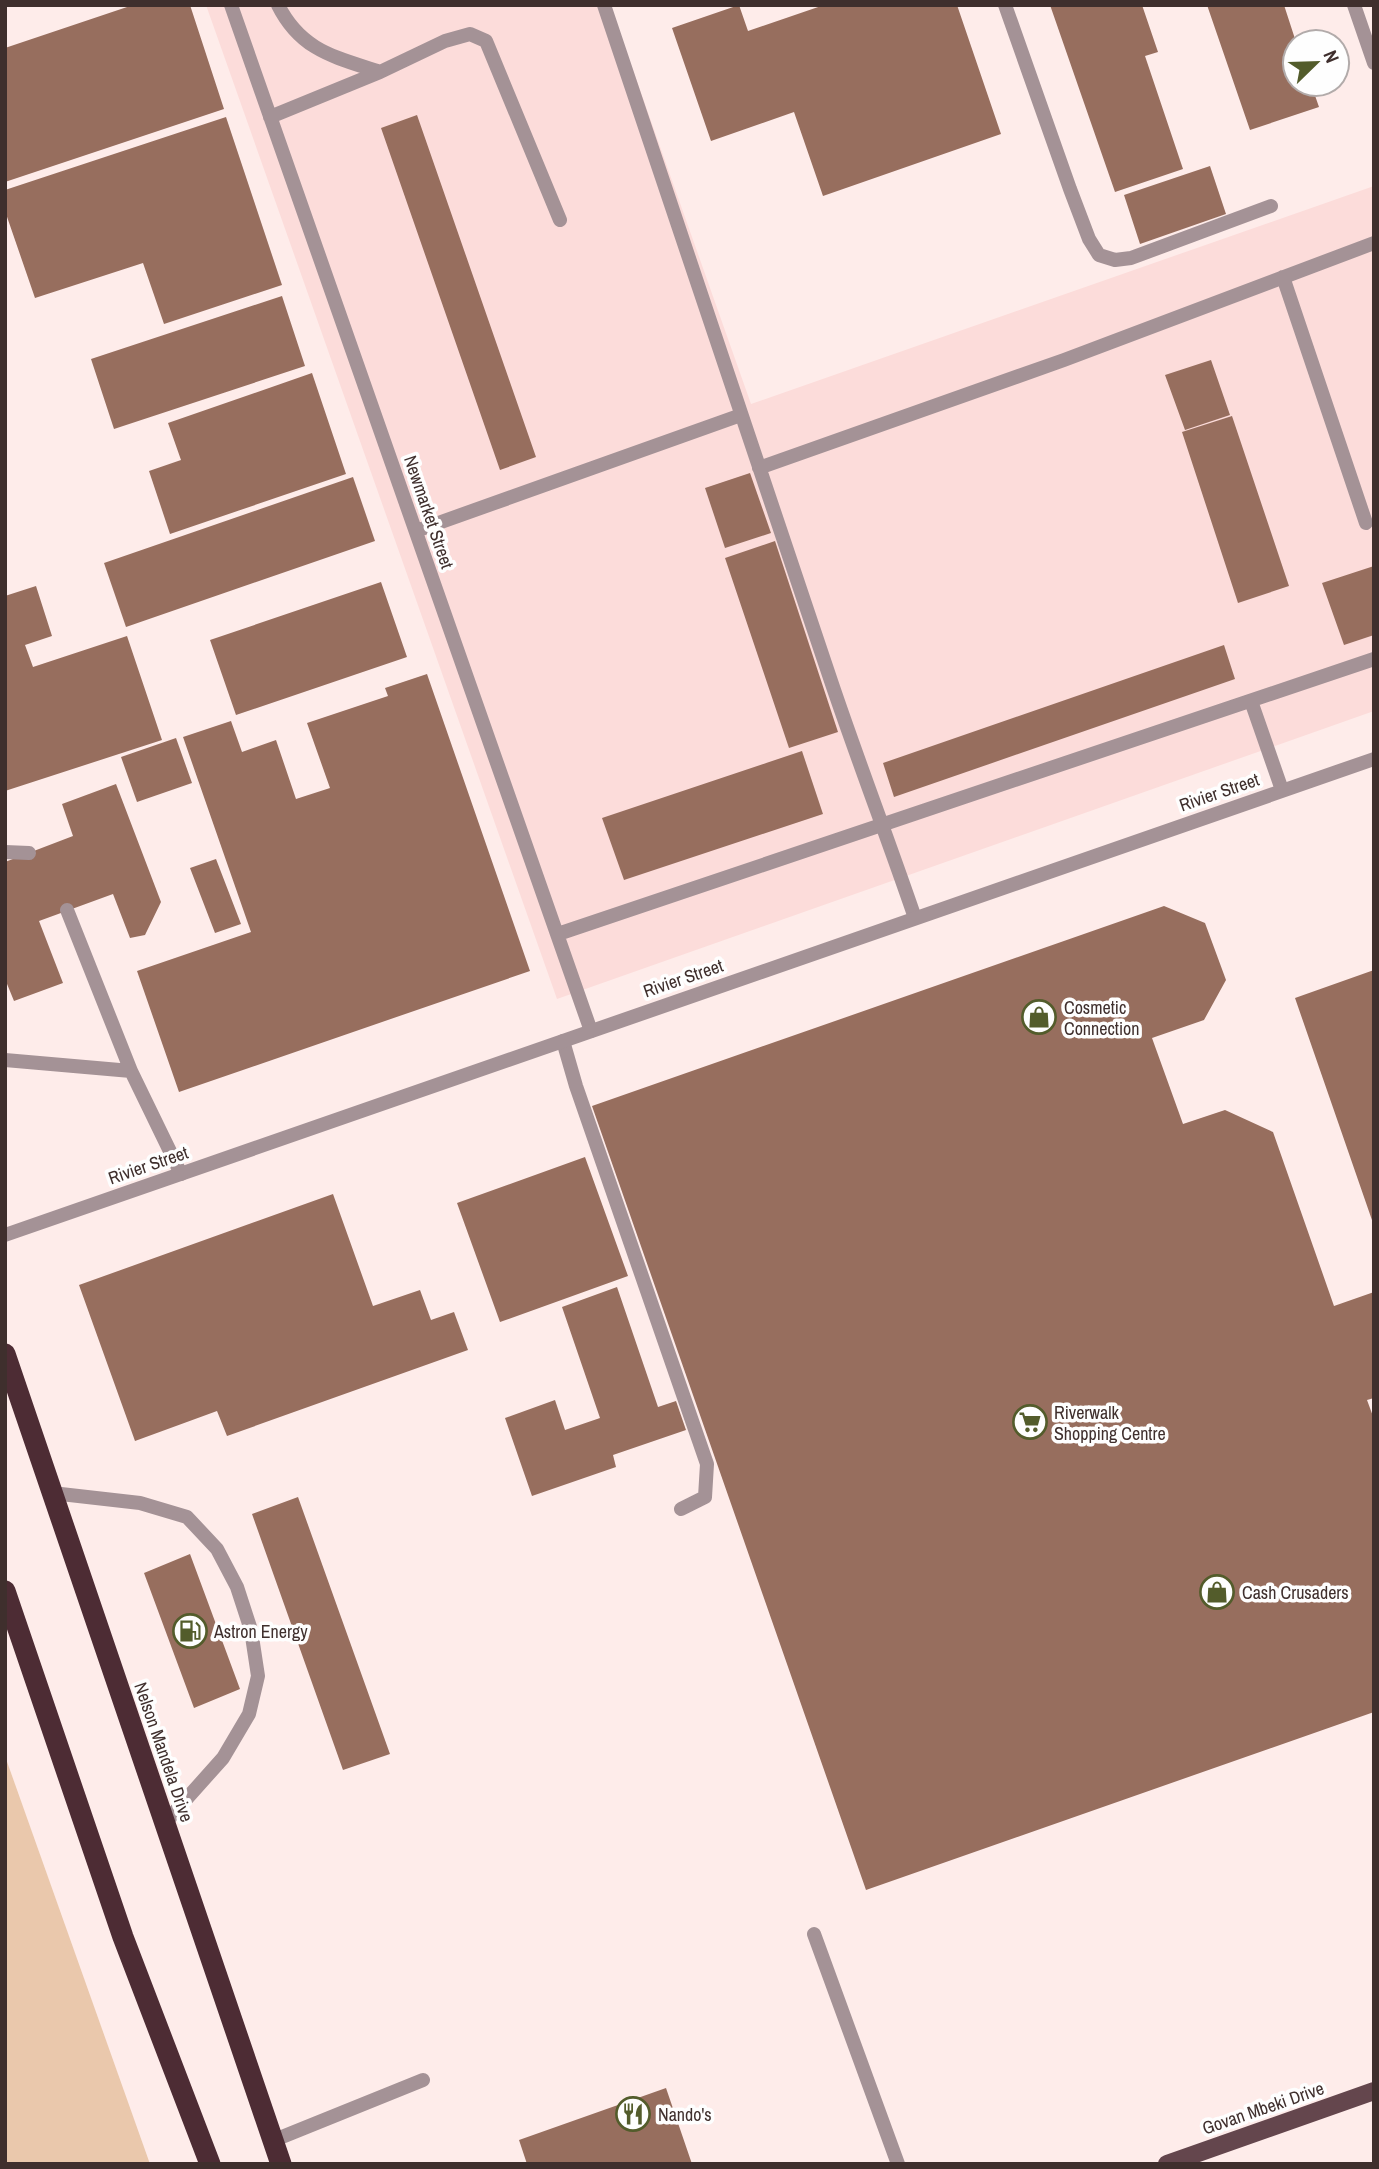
<svg xmlns="http://www.w3.org/2000/svg" width="1379" height="2169" viewBox="0 0 1379 2169" font-family="'Archivo Narrow',sans-serif">
<style>
.built{fill:#fcdcda}
.green{fill:#eac8ac}
.building{fill:#976e5e}
.lines{fill:none;stroke-linecap:round;stroke-linejoin:round}
.lane{stroke:#a49296;stroke-width:14}
.street{stroke:#a49296;stroke-width:14}
.primary{stroke:#64464d;stroke-width:18}
.highway{stroke:#4d2c34;stroke-width:21}
.labels{text-anchor:middle;dominant-baseline:central;stroke-width:7;stroke-linejoin:round;paint-order:stroke}
.street-label{font-size:18px;fill:#3f2f2d;stroke:#fefefe}
.poi-label{font-size:18px;fill:#3f2f2d;stroke:#fefefe;text-anchor:start}
</style>
<rect width="100%" height="100%" fill="#feecea"/>
<path class="built" d="M206,5H610L751,404L1374,186V711L557,999Z"/>
<path class="green" d="M5,1756L150,2164H5Z"/>
<path class="building" d="M133,5H190L224,109L5,182V48Z
M739,5L748,31L824,5H957L1001,134L823,196L794,112L711,141L672,28Z
M1050,5H1142L1158,52L1145,56L1183,169L1115,192Z
M1207,5H1284L1296,42L1295,84H1311L1319,107L1250,130Z
M417,115L536,457L500,470L381,128Z
M226,117L282,285L164,324L143,263L35,298L5,211V190Z
M1210,166L1226,214L1140,244L1124,195Z
M282,296L305,366L114,429L91,359Z
M1211,360L1230,415L1185,430L1165,375Z
M312,373L346,474L170,534L149,471L181,460L168,423Z
M1232,416L1289,586L1238,603L1182,432Z
M750,473L771,533L725,548L705,488Z
M353,477L375,541L126,627L104,563Z
M775,541L838,732L789,748L725,558Z
M1374,566V635L1344,645L1322,583Z
M381,582L407,657L236,715L210,640Z
M36,586L52,636L25,645L33,667L127,636L162,740L5,791V596Z
M1224,645L1235,679L894,797L883,763Z
M427,674L530,971L179,1092L137,971L251,932L183,737L231,721L242,752L276,740L296,799L330,788L307,723L388,696L385,688Z
M176,738L192,783L137,802L121,757Z
M802,751L823,814L624,880L602,818Z
M116,784L161,902L145,935L130,938L113,894L39,921L63,983L14,1001L5,979V862L73,836L62,804Z
M216,859L241,924L215,933L190,868Z
M1164,906L1205,923L1226,980L1204,1020L1152,1038L1183,1124L1225,1110L1273,1132L1334,1306L1374,1292V1398L1367,1400L1374,1419V1712L866,1890L592,1106Z
M1374,970V1223H1373L1295,998Z
M585,1157L628,1276L500,1322L457,1203Z
M333,1194L373,1306L420,1290L431,1320L454,1312L468,1350L227,1436L217,1411L135,1441L79,1285Z
M617,1287L658,1407L676,1401L686,1430L613,1455L616,1467L532,1496L505,1418L555,1400L565,1430L600,1418L562,1307Z
M298,1497L390,1754L343,1770L252,1514Z
M190,1554L240,1689L194,1708L144,1573Z
M666,2088L692,2164H527L519,2140Z"/>
<g class="lines">
<path class="lane" d="M231,5L591,1031
M278,5C301,51 335,57 380,72
M604,5L831,681C858,761 888,839 915,918
M1005,5L1070,189L1089,239L1099,255L1115,260L1131,258L1271,206
M1354,5L1374,63
M270,117L380,72L445,41L470,34L486,41L560,220
M1283,277L1366,523
M759,468L1064,360L1374,243
M416,531L741,415
M1251,701L1282,790
M5,852L29,853
M67,910L131,1071L181,1174
M558,934L1374,659
M563,1041L576,1086L707,1464L705,1497L681,1509
M5,1060L131,1071
M52,1493L140,1503L187,1517L217,1549L237,1587L251,1630L258,1676L249,1714L223,1758L164,1824
M814,1934L898,2164
M272,2141L423,2080"/>
<path class="street" d="M5,1235L1374,759"/>
<path class="primary" d="M1167,2164L1374,2091"/>
<path class="highway" d="M5,1354L281,2164
M5,1591L123,1937L210,2164"/>
</g>
<defs>
<g id="shop-ring" transform="scale(1.75)"><circle r="9.5" fill="#fefefe" stroke="#535c2b" stroke-width="1.5"/><path d="M-5-2.5h2.3a2.7 3.5 0 0 1 5.4 0H5L5.5 6h-11ZM-1.5-2.5h3a1.5 2.3 0 0 0-3 0Z" fill="#535c2b"/></g>
<g id="supermarket-ring" transform="scale(1.75)"><circle r="9.5" fill="#fefefe" stroke="#535c2b" stroke-width="1.5"/><path d="M-6-5.5h2.5l.6 2H6L4.5 2H-2.5L-4.4-4H-6ZM-1.5 3.2a1.3 1.3 0 1 0 .1 0ZM3 3.2a1.3 1.3 0 1 0 .1 0Z" fill="#535c2b"/></g>
<g id="fuel-ring" transform="scale(1.75)"><circle r="9.5" fill="#fefefe" stroke="#535c2b" stroke-width="1.5"/><path d="M-5.5-6h7V0h2V4h1.3V-2.5L3-4.5l.8-.8L6-3V5H2.5V1h-1V6h-7ZM-4.2-4.7v3.2H.2V-4.7Z" fill="#535c2b"/></g>
<g id="restaurant-ring" transform="scale(1.75)"><circle r="9.5" fill="#fefefe" stroke="#535c2b" stroke-width="1.5"/><path d="M-5-6h1v4h1v-4h1v4h1v-4h1v5L-1.5 .5V6h-2V.5L-5-1ZM5-6V6H3V1.5H1.5Q1.5-4 5-6Z" fill="#535c2b"/></g>
</defs>
<g fill-rule="evenodd">
<use href="#shop-ring" x="1039" y="1017"/>
<use href="#supermarket-ring" x="1030" y="1422"/>
<use href="#shop-ring" x="1217" y="1592"/>
<use href="#fuel-ring" x="190" y="1631"/>
<use href="#restaurant-ring" x="633" y="2114"/>
</g>
<g class="labels">
<g class="street-label">
<text transform="translate(429 512) rotate(71)">Newmarket Street</text>
<text transform="translate(1219 792) rotate(-19)">Rivier Street</text>
<text transform="translate(683 978) rotate(-19)">Rivier Street</text>
<text transform="translate(148 1165) rotate(-19)">Rivier Street</text>
<text transform="translate(164 1752) rotate(71)">Nelson Mandela Drive</text>
<text transform="translate(1263 2108) rotate(-19)">Govan Mbeki Drive</text>
</g>
<g class="poi-label">
<text x="1064" y="1007">Cosmetic<tspan x="1064" dy="21">Connection</tspan></text>
<text x="1054" y="1412">Riverwalk<tspan x="1054" dy="21">Shopping Centre</tspan></text>
<text x="1242" y="1592">Cash Crusaders</text>
<text x="214" y="1631">Astron Energy</text>
<text x="658" y="2114">Nando's</text>
</g>
</g>
<rect width="1379" height="2169" fill="none" stroke="#3f2f2d" stroke-width="14"/>
<g transform="translate(1316 63) rotate(67)"><circle r="33" fill="#fefefe" stroke="#b2abaa" stroke-width="2"/>
<path d="M0-5L12 26L0 18L-12 26Z" fill="#535c2b"/>
<text y="-10" font-size="19" font-weight="bold" text-anchor="middle" fill="#3f2f2d">N</text>
</g>
</svg>
